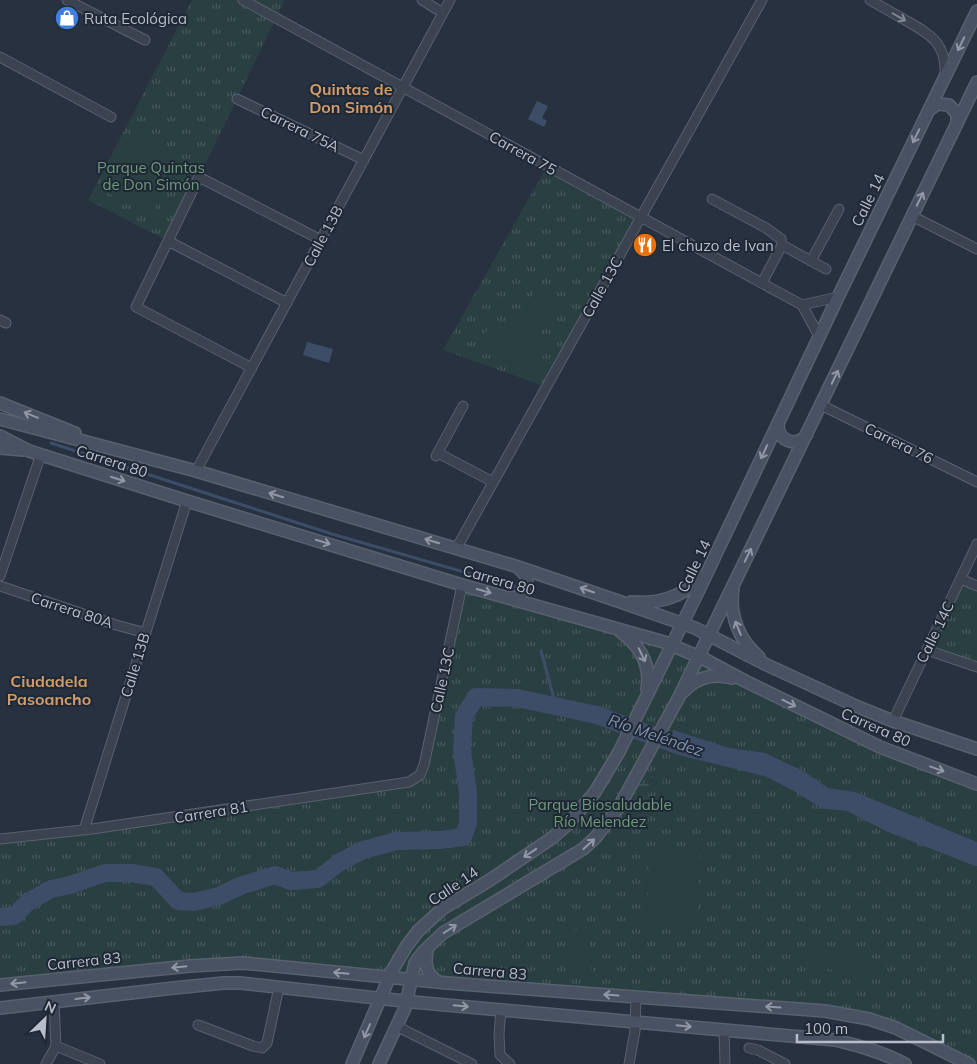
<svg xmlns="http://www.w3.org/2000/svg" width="977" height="1064" viewBox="0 0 977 1064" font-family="Mulish,sans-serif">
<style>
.grass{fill:url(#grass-tufts)}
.wetland{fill:url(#wetland-marsh)}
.pitch{fill:#2a3f42}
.water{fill:#3d4d68}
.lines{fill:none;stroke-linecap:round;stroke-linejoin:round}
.stream{stroke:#3d4d68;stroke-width:3}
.river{stroke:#3d4d68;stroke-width:18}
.street-casing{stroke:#58616d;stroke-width:11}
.secondary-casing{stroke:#58616d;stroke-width:14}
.street{stroke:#3b4350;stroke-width:9}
.secondary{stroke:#495263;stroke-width:11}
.oneway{stroke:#7f8793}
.oneway2{stroke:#9098a6}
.labels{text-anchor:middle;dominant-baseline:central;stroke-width:4;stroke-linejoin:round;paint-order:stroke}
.poi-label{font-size:15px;fill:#b7beca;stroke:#1f2835;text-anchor:start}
.street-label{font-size:15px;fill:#b7beca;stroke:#1f2835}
.park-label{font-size:15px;fill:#6f9a7a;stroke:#1f2835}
.neighbourhood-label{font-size:16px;font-weight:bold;fill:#d29b6a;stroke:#1f2835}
.water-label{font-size:16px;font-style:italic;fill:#8093b1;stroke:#1f2835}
</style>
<defs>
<pattern id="grass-tufts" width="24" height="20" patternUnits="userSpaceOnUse" patternTransform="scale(1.25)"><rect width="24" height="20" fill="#2a3f42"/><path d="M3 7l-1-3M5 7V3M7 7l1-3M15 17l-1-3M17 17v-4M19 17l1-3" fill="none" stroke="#47595c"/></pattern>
<pattern id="wetland-marsh" width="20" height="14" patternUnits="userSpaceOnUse" patternTransform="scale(1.25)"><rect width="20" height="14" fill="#2a3f42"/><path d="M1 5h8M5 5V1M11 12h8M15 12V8" fill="none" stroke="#47595c"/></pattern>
</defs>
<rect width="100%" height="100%" fill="#273140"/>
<path class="grass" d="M192,0H285L168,241L88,200Z
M547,166L641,217L546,387L443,350Z
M961,579L977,586V667L927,650Z
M462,585L639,635L977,784V1064H969L869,1019L263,964L0,985V839L354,790L420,775Z"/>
<path class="wetland" d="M645,773L664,782L640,801H631Z"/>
<path class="pitch" d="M132,136L179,161L151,216L104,191Z
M537,287L558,297L539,335L518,325Z
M492,318L548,343L535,374L479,349Z
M649,846L700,847L697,929L647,927Z
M589,929L592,975L568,976L565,931Z
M808,939L834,950L876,959L882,967L880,977L866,982L826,968L815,962L808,950Z"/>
<path class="water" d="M537,101L548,106L542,118L547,121L544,127L528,119Z
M307,342L333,349L329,363L303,355Z
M673,730L729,748L765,753L805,772L828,788L855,792L977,842V853L883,814L855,800L823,794L771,764L683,742L669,738Z"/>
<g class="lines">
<path class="stream" d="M51,443L332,534L523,589
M541,651L556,706"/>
<path class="river" d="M448,839L463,837L468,823V792L462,751L464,716L476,697L517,698L597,715L680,746L769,768L800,784L825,800L849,802L890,823L977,857
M0,917L14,916L28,902L51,889L70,885L105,873H131L156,877L178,901L194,902L219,896L240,886L275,875L291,881L318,879L340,862L363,850L397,841L442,840"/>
<g class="street-casing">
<path id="street" d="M67,0L145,40
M243,0L802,305L819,336
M422,0L443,13
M870,0C882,7 893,13 905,20C930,34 947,43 945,76
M0,57L111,117
M237,99L364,160
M712,199L766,228L781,239L782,245L762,283
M912,216L977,249
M168,241L287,303
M782,245L826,269
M811,261L839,209
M802,305L838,297
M0,320L6,323
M252,368L136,307L199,177L321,240
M821,405L977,482
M438,453L493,482
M436,456L463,406
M196,471L450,0
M456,549L762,0
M0,576L41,454
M961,579L977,586
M0,586L116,625L146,633
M927,650L977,667
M893,721L977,544
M84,830L187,501
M0,839L92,829L409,782L420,775L424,765L462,585
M501,1009L499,1034L500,1055L510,1064
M198,1025L253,1046L262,1048L267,1043L279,987
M396,1026L472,1064
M724,1031L725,1064
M56,1046L100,1064
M749,1048L758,1050L785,1064
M46,1064L56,1046L54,1002
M629,1064L635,1031L636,997"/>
</g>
<g class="secondary-casing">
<path id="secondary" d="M929,110L938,104L949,105L957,114V124
M0,403L75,433
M0,419L196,471L515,566L615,600L695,628L767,665L858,707L893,721L977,749
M779,421C774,439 796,450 807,434
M0,436L29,451L187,501L462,585L664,642L704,659L745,681L880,747L977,784
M0,448L23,450
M733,589C729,615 739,640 759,657
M509,598C522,598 529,588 526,576L518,567
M631,602C661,604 681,597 703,577
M621,632C640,646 651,665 647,689
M683,692C696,678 713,673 732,678
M428,947C424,962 425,974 439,982
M0,985L190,966L243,963L447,983L825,1011L869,1019L896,1028L969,1064
M0,1008L174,988L224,983H240L413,1002L835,1040C860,1046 882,1052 905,1064
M352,1064L393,969L406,947L418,931L442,909L490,880L552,838L568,824L595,792L619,752L697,594L838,297L977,11
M379,1064L405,1008L415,963L423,952L443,933L583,849L595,838L619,807L679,697L977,82"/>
</g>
<use href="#street" class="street"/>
<use href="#secondary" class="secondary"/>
</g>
<defs><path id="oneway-shaft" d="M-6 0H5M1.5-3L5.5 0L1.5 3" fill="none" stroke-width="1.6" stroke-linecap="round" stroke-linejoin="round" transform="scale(1.25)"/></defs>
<use class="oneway" href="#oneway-shaft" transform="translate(899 17) rotate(30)"/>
<g class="oneway2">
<use href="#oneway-shaft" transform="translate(961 44) rotate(116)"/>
<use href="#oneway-shaft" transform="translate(916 136) rotate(116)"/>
<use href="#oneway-shaft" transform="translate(920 199) rotate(-64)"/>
<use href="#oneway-shaft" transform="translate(835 377) rotate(-64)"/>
<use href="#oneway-shaft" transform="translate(31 415) rotate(-158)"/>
<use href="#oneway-shaft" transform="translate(764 452) rotate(115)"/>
<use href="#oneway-shaft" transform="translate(118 479) rotate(18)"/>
<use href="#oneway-shaft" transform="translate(276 495) rotate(-163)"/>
<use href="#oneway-shaft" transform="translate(432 541) rotate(-163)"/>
<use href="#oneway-shaft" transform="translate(323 542) rotate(17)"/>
<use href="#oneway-shaft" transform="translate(748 555) rotate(-64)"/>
<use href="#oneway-shaft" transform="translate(587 590) rotate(-161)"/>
<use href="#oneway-shaft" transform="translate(484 591) rotate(16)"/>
<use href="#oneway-shaft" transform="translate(738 628) rotate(-112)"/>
<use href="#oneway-shaft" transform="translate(642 655) rotate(64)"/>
<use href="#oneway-shaft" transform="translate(789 703) rotate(26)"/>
<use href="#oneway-shaft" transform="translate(937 769) rotate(20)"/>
<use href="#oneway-shaft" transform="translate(589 844) rotate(-42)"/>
<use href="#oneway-shaft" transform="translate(530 853) rotate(146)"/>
<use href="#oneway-shaft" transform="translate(450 929) rotate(-32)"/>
<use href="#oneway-shaft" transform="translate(179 967) rotate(174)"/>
<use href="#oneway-shaft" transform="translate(341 973) rotate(-174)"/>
<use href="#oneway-shaft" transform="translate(18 983) rotate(174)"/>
<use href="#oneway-shaft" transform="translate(611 995) rotate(-176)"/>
<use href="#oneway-shaft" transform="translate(83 998) rotate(-7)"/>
<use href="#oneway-shaft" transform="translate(461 1006) rotate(5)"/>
<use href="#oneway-shaft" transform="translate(773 1007) rotate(-176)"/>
<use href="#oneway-shaft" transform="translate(684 1026) rotate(6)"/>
<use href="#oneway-shaft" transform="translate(367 1031) rotate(114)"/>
</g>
<defs>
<g id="shop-disc" transform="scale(1.25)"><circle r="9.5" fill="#3f7fe0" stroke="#1f2835"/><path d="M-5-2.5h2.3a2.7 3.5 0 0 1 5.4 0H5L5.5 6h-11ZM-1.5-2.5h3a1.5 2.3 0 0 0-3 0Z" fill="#fff"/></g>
<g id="restaurant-disc" transform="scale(1.25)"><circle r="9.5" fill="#e8710a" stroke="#1f2835"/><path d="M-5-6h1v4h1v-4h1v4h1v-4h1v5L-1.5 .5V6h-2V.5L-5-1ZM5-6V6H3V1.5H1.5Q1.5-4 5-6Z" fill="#fff"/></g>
</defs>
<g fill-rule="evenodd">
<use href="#shop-disc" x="67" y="18"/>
<use href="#restaurant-disc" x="645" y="245"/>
</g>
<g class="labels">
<g class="poi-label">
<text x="84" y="18">Ruta Ecológica</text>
<text x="662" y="245">El chuzo de Ivan</text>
</g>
<g class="street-label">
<text transform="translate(300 129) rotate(26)">Carrera 75A</text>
<text transform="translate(523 153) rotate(29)">Carrera 75</text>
<text transform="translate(868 200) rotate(-64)">Calle 14</text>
<text transform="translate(323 236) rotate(-62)">Calle 13B</text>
<text transform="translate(602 287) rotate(-61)">Calle 13C</text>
<text transform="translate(899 443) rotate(26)">Carrera 76</text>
<text transform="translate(112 461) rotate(18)">Carrera 80</text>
<text transform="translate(694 566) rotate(-64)">Calle 14</text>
<text transform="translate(499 580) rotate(16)">Carrera 80</text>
<text transform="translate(72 610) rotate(18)">Carrera 80A</text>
<text transform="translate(935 632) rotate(-64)">Calle 14C</text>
<text transform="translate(135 665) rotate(-73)">Calle 13B</text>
<text transform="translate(442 680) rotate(-78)">Calle 13C</text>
<text transform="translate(876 727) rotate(24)">Carrera 80</text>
<text transform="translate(211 812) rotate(-9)">Carrera 81</text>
<text transform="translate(453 886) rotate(-34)">Calle 14</text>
<text transform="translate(84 961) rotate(-6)">Carrera 83</text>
<text transform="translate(490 971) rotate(5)">Carrera 83</text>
</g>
<g class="park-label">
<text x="151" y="167">Parque Quintas<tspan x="151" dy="17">de Don Simón</tspan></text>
<text x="600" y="804">Parque Biosaludable<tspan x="600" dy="17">Río Melendez</tspan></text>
</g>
<g class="neighbourhood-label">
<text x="351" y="89">Quintas de<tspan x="351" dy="18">Don Simón</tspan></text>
<text x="49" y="681">Ciudadela<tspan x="49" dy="18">Pasoancho</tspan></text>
</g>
<g class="water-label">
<text transform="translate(656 735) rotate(19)">Río Meléndez</text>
</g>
</g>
<g transform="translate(45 1019) rotate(25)" stroke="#1f2835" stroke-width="4" paint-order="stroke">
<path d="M0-4L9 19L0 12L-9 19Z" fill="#b7beca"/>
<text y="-8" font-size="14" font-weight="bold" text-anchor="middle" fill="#b7beca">N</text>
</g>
<path d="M797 1034v8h146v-8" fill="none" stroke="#b7beca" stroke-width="2.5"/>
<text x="804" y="1034" font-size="15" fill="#b7beca" stroke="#1f2835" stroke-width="4" paint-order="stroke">100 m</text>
</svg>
